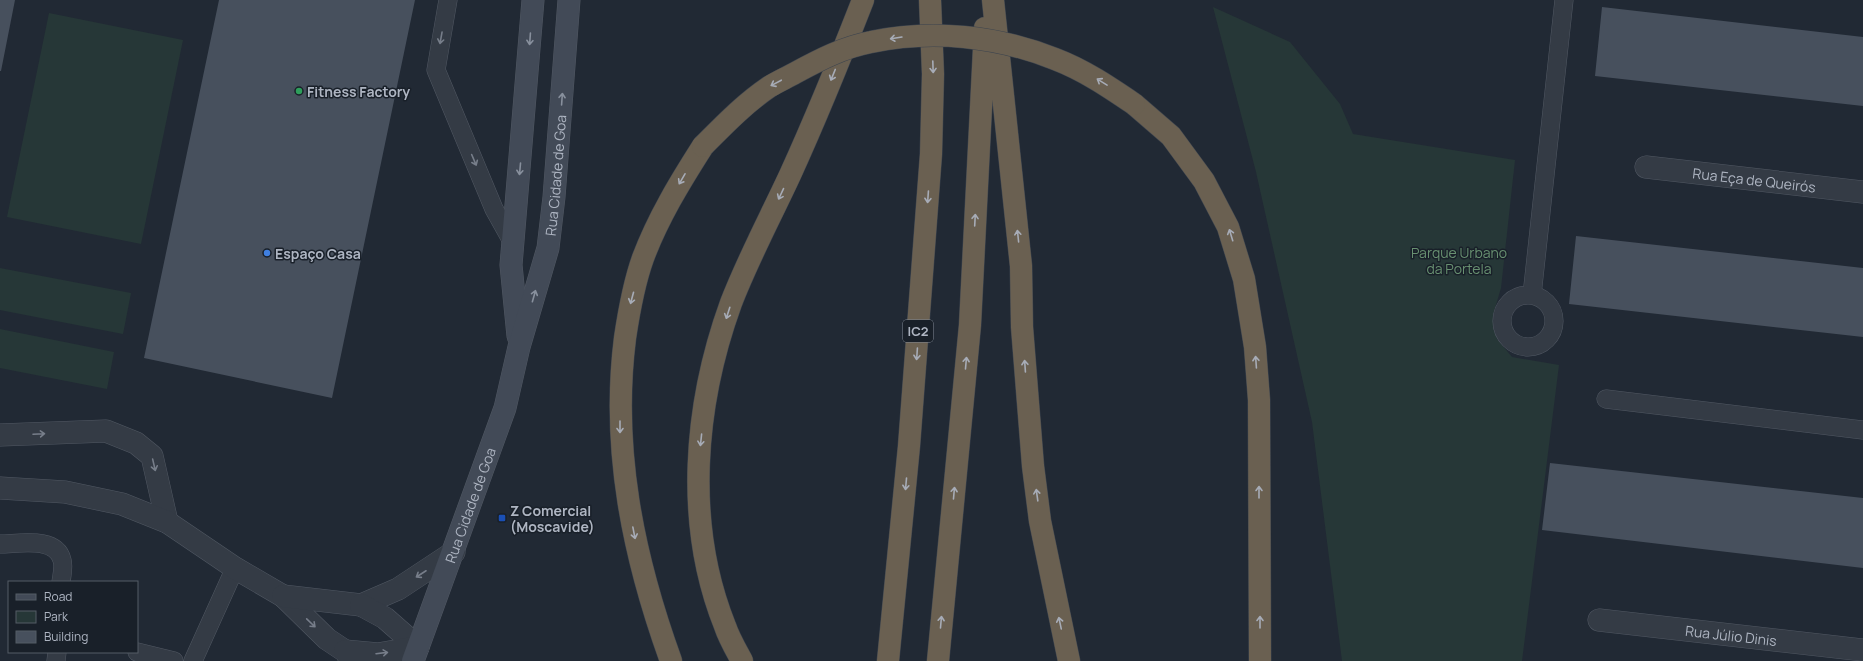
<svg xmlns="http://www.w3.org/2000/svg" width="1863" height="661" viewBox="0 0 1863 661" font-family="Manrope,sans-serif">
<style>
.green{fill:#263737}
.building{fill:#47505d}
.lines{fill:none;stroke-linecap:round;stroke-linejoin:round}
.lane-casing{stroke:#515863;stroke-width:19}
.street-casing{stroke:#515863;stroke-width:23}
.secondary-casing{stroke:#515863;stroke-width:23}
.highway-casing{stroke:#3e454f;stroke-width:23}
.lane{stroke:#343b45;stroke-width:18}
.street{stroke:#343b45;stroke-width:22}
.secondary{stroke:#424a57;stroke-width:22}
.highway{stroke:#6a6051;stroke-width:22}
.highway-bridge-casing{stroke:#3e454f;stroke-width:23;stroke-linecap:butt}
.highway-bridge{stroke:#6a6051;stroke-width:22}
.oneway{stroke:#777e8a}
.oneway2{stroke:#a7acb7}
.oneway3{stroke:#88909d}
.leisure-dot{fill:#2e9e5b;stroke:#192029;stroke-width:1.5}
.shop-dot{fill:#3f7fe0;stroke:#192029;stroke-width:1.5}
.transit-dot{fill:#1a4fb4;stroke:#192029;stroke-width:1.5}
.labels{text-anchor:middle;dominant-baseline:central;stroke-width:3;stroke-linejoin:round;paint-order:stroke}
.shield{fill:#192029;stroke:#818894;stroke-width:1}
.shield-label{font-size:13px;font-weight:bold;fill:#aeb5c2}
.poi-label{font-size:14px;font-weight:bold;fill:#aeb5c2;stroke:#192029;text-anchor:start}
.street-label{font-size:14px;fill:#aeb5c2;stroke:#192029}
.park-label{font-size:14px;fill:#689071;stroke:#192029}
</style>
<rect width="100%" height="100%" fill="#212934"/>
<path class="green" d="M1213,7L1290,42L1340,104L1353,134L1515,160L1501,288L1493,315L1497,339L1512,357L1559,365L1522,661H1342L1312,422L1256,172Z
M49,13L183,40L141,244L7,217Z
M0,268L131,293L123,334L0,310Z
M0,329L114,352L107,389L0,368Z"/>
<path class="building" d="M0,0H15L1,71H0Z
M219,0H415L332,398L144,358Z
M1602,7L1863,37V106L1595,76Z
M1576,236L1863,268V337L1569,304Z
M1550,463L1863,498V568L1542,530Z"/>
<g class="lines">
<g class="lane-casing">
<path id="lane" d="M448,0L436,70L494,209L513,243
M1502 321a26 26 0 1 1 52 0a26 26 0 1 1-52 0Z
M1532,295L1564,0
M1606,399L1863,430
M0,544C19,544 56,536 62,560C64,566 62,575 61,582
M137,652L174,661
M56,661L57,652
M193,661L235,568"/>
</g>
<g class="street-casing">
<g id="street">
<path id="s1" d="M1646,167L1863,192"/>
<path d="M0,435L106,431L136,443L152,456L167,522"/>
<path d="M0,488L65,492L122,504L167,522L235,568L283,596L327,639L345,651L352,661"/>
<path d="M283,596L361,605L398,589L454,552"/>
<path d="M361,605L385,618L418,647"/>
<path id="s2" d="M1599,620L1863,650"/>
<path d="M345,651L378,654L418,647"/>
</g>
</g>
<g class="secondary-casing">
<g id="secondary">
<path d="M518,336L511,265L533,0"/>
<path id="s3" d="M413,661L505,408L519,347L548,248L554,197L569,0"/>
</g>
</g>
<g class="highway-casing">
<path id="highway" d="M993,0L1021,266L1022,327L1033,466L1040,521L1069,661
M1134,104L1171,136L1204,181L1228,227L1244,279L1255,347L1259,400L1260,661
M671,661C633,556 611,449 625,338C629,311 634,283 643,258C658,218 680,182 703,146
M742,661C736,650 729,638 725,626C684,524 694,405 731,303C748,259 770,218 790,175C816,118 840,59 863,0
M888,661L909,446L931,154L933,74L930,0
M938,661L970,325L985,28"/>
</g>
<use href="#lane" class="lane"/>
<use href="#street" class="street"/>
<use href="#secondary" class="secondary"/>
<use href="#highway" class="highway"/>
<g class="highway-bridge-casing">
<path id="highway-bridge" d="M703,146C724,125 744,104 769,87C777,82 786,78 795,73C819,60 844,47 871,42C932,29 997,36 1055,59C1084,70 1109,87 1134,104"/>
</g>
<use href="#highway-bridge" class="highway-bridge"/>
</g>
<defs><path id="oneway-shaft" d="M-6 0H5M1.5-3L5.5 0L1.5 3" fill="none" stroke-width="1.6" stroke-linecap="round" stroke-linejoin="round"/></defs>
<g class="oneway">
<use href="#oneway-shaft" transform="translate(441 38) rotate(100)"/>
<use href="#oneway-shaft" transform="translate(474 160) rotate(67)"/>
<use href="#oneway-shaft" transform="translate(39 434) rotate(-3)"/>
<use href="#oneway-shaft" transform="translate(154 465) rotate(77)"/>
<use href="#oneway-shaft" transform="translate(421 574) rotate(147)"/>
<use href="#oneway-shaft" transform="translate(311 623) rotate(44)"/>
<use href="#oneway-shaft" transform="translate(382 653) rotate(-7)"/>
</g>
<g class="oneway2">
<use href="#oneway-shaft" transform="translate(896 38) rotate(171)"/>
<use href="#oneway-shaft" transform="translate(933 67) rotate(88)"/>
<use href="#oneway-shaft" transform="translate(833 75) rotate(112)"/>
<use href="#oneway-shaft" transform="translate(1102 82) rotate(-148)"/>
<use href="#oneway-shaft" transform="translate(776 83) rotate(152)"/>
<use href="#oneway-shaft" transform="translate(682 179) rotate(120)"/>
<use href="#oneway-shaft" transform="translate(781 194) rotate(115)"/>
<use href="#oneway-shaft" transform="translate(928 197) rotate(94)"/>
<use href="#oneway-shaft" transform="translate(975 220) rotate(-87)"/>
<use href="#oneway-shaft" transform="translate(1231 235) rotate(-107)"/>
<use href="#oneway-shaft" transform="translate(1018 236) rotate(-96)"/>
<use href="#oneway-shaft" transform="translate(632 298) rotate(105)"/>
<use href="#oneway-shaft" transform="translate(728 313) rotate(108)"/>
<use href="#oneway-shaft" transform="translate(917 354) rotate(94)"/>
<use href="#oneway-shaft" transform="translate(1256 362) rotate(-94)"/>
<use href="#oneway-shaft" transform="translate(966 363) rotate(-85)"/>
<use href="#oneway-shaft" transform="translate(1025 366) rotate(-94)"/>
<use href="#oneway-shaft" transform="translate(620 427) rotate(90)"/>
<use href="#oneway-shaft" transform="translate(701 440) rotate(96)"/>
<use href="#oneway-shaft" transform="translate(906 484) rotate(95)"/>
<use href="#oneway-shaft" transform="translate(1259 492) rotate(-90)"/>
<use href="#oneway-shaft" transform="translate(954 493) rotate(-85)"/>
<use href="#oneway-shaft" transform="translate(1037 495) rotate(-98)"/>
<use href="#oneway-shaft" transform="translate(634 533) rotate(79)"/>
<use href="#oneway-shaft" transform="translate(941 622) rotate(-85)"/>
<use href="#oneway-shaft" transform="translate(1260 622) rotate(-90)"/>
<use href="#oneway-shaft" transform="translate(1060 623) rotate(-102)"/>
</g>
<g class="oneway3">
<use href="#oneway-shaft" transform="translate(530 39) rotate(94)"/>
<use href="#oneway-shaft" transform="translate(562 99) rotate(-86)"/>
<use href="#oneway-shaft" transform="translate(520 169) rotate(95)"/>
<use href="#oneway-shaft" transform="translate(534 296) rotate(-74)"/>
</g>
<circle class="leisure-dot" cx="299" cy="91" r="4"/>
<circle class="shop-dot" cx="267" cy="253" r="4"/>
<rect class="transit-dot" x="498" y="514" width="8" height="8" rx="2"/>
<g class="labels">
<rect class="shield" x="903" y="320" width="30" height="22" rx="3"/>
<g class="shield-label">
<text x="918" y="331">IC2</text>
</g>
<g class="poi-label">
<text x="307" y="91">Fitness Factory</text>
<text x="275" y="253">Espaço Casa</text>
<text x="510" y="510">Z Comercial<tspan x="510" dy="16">(Moscavide)</tspan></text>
</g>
<g class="street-label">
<text stroke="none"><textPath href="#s3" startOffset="508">Rua Cidade de Goa</textPath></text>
<text stroke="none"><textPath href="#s1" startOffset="109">Rua Eça de Queirós</textPath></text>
<text stroke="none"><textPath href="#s3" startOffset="166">Rua Cidade de Goa</textPath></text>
<text stroke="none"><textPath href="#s2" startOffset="133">Rua Júlio Dinis</textPath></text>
</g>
<g class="park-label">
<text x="1459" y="252">Parque Urbano<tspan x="1459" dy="16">da Portela</tspan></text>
</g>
</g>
<rect x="8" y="581" width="130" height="72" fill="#192029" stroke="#555c66"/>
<rect x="16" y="594" width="20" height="6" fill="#424a57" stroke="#555c66"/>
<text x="44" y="601" font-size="12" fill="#aeb5c2">Road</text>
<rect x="16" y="611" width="20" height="12" fill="#263737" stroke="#555c66"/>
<text x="44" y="621" font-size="12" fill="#aeb5c2">Park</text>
<rect x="16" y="631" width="20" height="12" fill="#47505d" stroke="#555c66"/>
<text x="44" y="641" font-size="12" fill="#aeb5c2">Building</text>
</svg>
